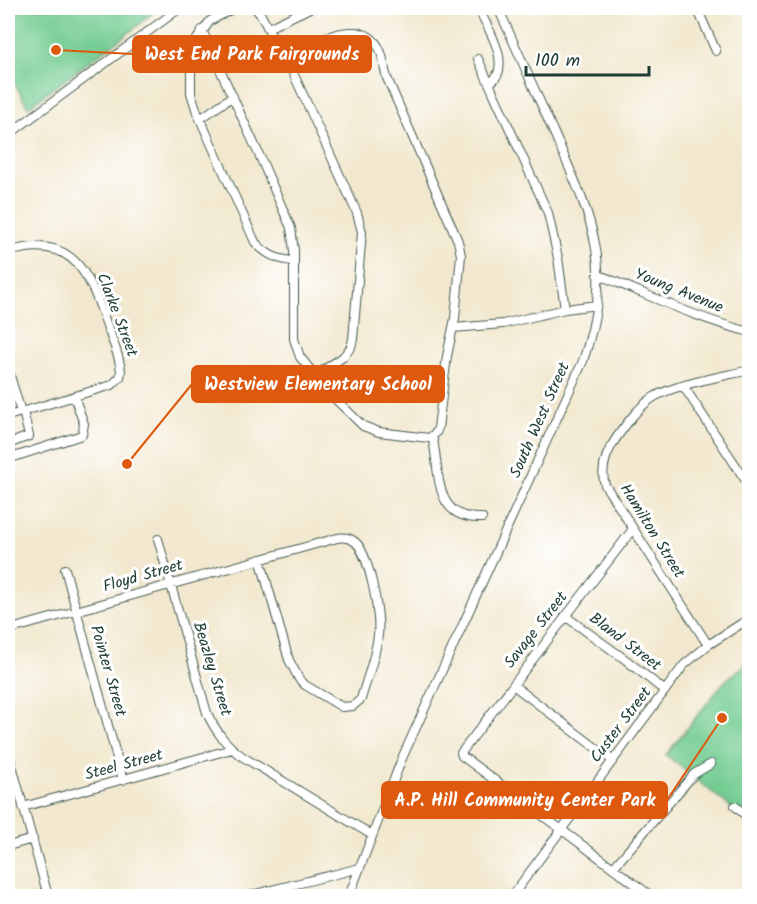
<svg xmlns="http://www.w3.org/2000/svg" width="757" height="904" viewBox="0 0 757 904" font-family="Kalam,sans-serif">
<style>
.green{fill:#73cc92;stroke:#498463;stroke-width:1.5}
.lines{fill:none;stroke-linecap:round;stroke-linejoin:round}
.minor-casing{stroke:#3f574b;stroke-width:10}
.minor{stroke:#fff;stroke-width:8}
.labels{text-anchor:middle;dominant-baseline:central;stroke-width:6;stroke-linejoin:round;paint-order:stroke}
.street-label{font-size:16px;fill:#1f3d34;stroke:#fff}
.leader{fill:none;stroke:#de580e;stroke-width:2}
.callout-dot{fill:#de580e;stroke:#fff;stroke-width:2}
.callout{fill:#de580e;stroke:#de580e;stroke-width:2}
.callout-label{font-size:18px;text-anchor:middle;font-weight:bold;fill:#fff}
</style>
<rect width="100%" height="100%" fill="#fff"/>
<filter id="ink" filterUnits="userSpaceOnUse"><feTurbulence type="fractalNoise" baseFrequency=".0167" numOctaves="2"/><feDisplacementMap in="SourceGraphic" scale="12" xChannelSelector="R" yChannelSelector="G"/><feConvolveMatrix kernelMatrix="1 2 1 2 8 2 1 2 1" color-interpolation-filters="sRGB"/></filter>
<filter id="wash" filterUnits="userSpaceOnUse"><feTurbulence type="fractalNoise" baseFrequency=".008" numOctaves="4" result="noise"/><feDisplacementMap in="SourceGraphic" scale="24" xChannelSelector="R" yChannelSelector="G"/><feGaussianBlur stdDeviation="1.35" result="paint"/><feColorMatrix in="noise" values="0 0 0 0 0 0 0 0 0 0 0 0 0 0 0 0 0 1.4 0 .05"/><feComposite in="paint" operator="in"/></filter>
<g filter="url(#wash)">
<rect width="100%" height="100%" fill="#f2e8cf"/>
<path class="green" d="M8,8H158L135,28L28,107L8,72Z
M749,662V822L666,755L725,681Z"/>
</g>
<g filter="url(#ink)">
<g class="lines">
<g class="minor-casing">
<path id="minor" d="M234,8L210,21L197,39L191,62V93L197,112L255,242C266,255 278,260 294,261
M255,8L261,15L275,42L286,54L294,75L357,213L362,232L353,339L351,347L343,357L315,376
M478,8C487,26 514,67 490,83
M697,8L716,51
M268,28L310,8
M202,30L261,159L291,228L294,251V339L300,357L329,393L363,426L379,432L429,438L436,433L438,428L447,356L455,318L461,255L458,241L387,78C384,69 384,59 380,50C363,13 312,43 286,54
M478,59L548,213L558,258L565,309
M200,119L233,96
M8,135L180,8
M8,252C71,233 88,270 106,323C111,338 120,355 121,372L120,377L112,385L8,416
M599,275C649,295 697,319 750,332
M453,328L503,324L565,309L597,305
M8,369L21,412
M684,387L750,487
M23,411L29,436L11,443L8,448L14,457L82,435L84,424L74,396
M432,436C441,469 431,520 482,518
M633,529L461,753L462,756L651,896
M158,539L207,713C216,732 226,745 243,757L372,835
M65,569L123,780
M565,616L626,660L665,691
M8,630L323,542C334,539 344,534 354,541C369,551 381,617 378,635C376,656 367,678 361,699L353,706L342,707L305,685L299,679L289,660L260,559
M708,645L605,485C600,468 607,451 617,437C627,423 637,409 651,399C670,385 725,376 750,370
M513,685L613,761
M8,751L48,896
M735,806L750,819
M23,807L232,749
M8,846L33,839
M613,868L694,774L711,764
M248,896L360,868
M349,896L403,756L583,361C615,265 593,221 554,133C535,91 517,49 498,8
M512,896L684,665L708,645L750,618"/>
</g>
<use href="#minor" class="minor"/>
</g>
</g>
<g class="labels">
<g class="street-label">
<text transform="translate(679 291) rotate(22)">Young Avenue</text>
<text transform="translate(117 315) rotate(69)">Clarke Street</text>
<text transform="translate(540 420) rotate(-66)">South West Street</text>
<text transform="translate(652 531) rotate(58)">Hamilton Street</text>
<text transform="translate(143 576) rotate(-16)">Floyd Street</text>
<text transform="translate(536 630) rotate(-52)">Savage Street</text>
<text transform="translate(625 642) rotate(37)">Bland Street</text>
<text transform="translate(212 669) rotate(73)">Beazley Street</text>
<text transform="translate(108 671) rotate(74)">Pointer Street</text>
<text transform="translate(621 725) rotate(-53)">Custer Street</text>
<text transform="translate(124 765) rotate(-15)">Steel Street</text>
</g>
</g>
<path class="leader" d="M56 50L133 54M127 464L192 384M722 718L667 800"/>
<g class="callout-dot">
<circle cx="56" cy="50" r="6"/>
<circle cx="127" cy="464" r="6"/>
<circle cx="722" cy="718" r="6"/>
</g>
<g class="callout">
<rect x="133" y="36" width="238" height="36" rx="6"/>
<rect x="192" y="366" width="252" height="36" rx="6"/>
<rect x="382" y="782" width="285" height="36" rx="6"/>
</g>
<g class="callout-label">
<text x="252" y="60">West End Park Fairgrounds</text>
<text x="318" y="390">Westview Elementary School</text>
<text x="525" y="806">A.P. Hill Community Center Park</text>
</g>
<rect width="757" height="904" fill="none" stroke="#fff" stroke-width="30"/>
<path d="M526 66v9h123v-9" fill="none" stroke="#1f3d34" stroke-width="3"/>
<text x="535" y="66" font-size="18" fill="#1f3d34" stroke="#ffffff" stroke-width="4.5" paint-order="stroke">100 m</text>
</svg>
